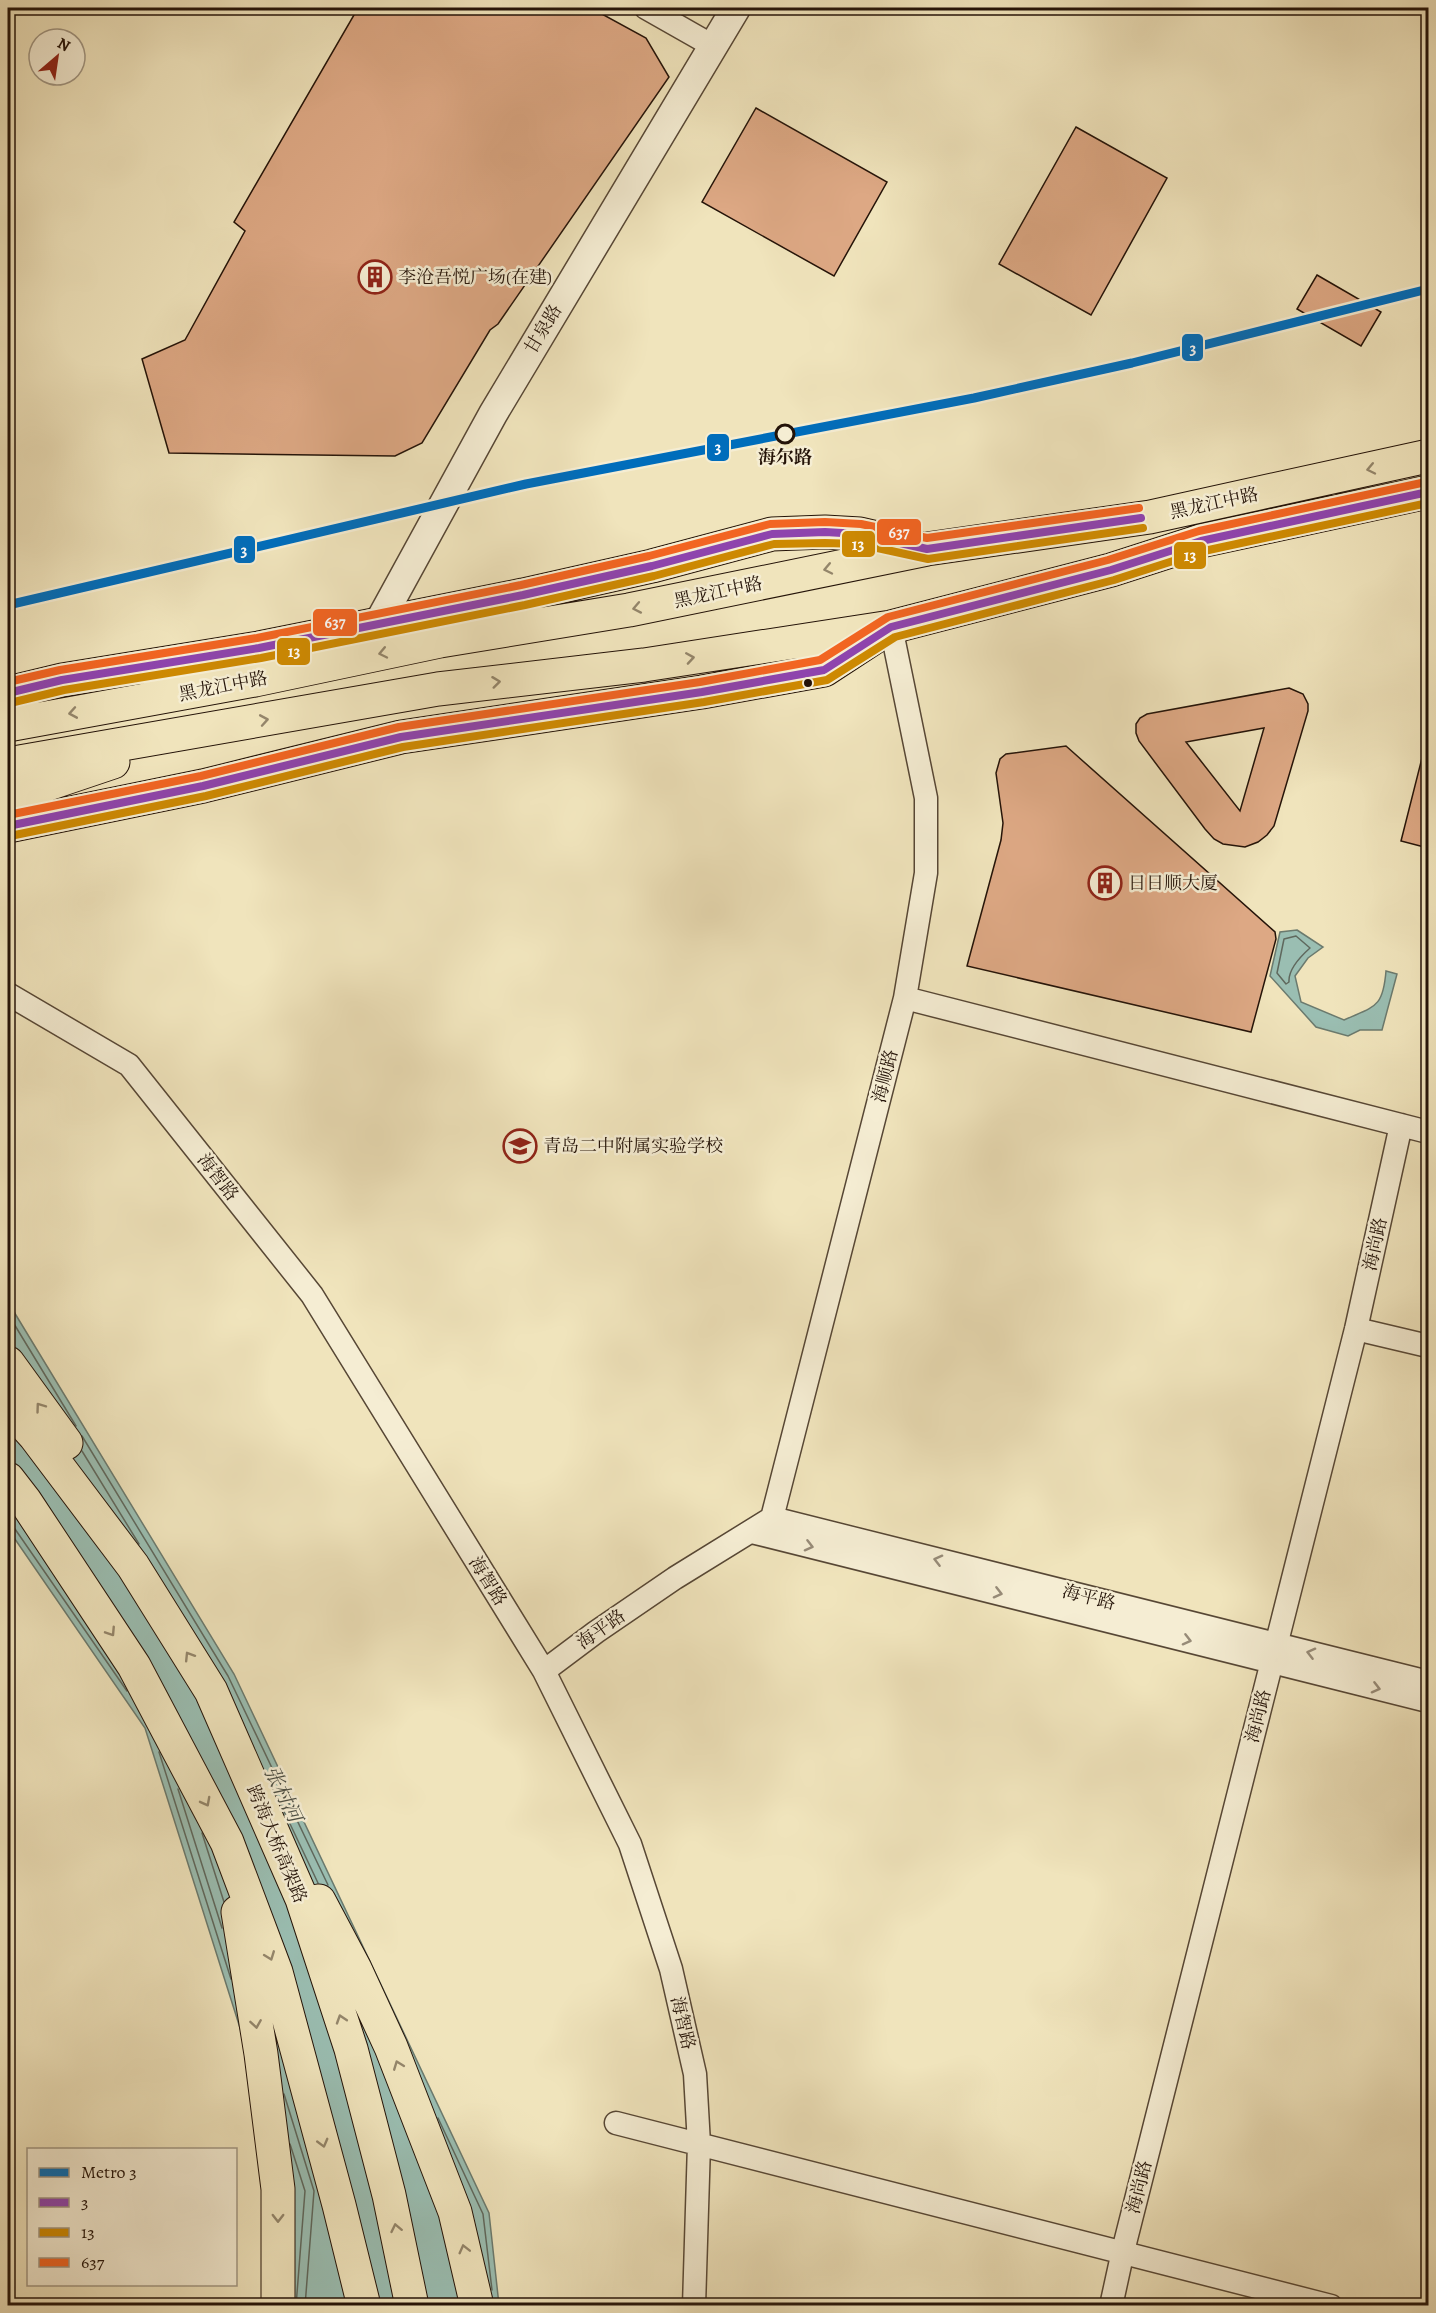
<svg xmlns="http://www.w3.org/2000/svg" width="1436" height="2313" viewBox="0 0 1436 2313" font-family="Alegreya,'Noto Serif SC',serif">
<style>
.water{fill:#9abeb2;stroke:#6b7a6e;stroke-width:1.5}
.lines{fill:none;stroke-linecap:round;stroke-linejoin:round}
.shore{stroke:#5f685d;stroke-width:1.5}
.building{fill:#dda884;stroke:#241308;stroke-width:1.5;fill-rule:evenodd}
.minor-casing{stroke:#574735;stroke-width:25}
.tertiary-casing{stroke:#574735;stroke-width:31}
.trunk-casing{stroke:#241308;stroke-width:35}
.minor{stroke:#f5edd3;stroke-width:22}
.tertiary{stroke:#f5edd3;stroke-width:28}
.trunk{stroke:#f0e4bc;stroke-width:33}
.bus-1-casing{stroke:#f5edd3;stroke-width:12}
.bus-2-casing{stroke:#f5edd3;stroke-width:12}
.bus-3-casing{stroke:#f5edd3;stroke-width:12}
.bus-1{stroke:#8e44ad;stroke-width:8}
.bus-2{stroke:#cd8902;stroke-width:8}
.bus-3{stroke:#f26522;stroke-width:8}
.metro-1-casing{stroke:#f5edd3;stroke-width:14}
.metro-1{stroke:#006dbb;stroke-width:9}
.oneway{stroke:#94866b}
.oneway2{stroke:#978b78}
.stop-dot{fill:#f5edd3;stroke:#241308;stroke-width:3}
.bus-dot{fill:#241308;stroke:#f5edd3;stroke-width:2}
.labels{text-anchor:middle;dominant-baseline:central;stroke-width:5;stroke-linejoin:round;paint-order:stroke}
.poi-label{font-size:18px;fill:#241308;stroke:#f5edd3;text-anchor:start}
.street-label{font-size:18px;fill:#241308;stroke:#f5edd3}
.stop-label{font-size:18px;font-weight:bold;fill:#241308;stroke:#f5edd3}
.water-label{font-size:20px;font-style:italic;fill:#4d4f44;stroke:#f5edd3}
.line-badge{stroke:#f5edd3;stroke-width:2}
.badge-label{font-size:16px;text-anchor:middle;font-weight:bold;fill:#fff}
</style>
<rect width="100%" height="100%" fill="#f0e4bc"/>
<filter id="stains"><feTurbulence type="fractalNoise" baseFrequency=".00333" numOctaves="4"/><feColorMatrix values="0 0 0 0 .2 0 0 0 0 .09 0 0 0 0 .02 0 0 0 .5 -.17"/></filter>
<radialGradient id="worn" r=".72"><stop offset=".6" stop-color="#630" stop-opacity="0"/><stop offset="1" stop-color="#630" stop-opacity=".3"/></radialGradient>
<path class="water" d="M1297,930L1323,947L1308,958L1295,976L1301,1002L1344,1020C1375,1006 1383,1008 1386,971L1397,974L1382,1030H1360L1348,1036L1316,1027L1270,976L1280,932Z
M8,1302L234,1674L489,2213L499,2305H283L292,2192L145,1728L8,1529Z"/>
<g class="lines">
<path class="shore" d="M1296,936L1310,948C1301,956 1288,969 1289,982L1286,984L1277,973L1284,939Z
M8,1314L76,1426
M82,1436L228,1676L328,1885
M82,1451L139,1544
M8,1526L15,1529L127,1691
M159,1752L231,1979
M178,1789L222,1928
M274,1790L318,1883
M202,1833L224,1902
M284,2094L314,2191L305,2306
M438,2118L483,2214L492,2290
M290,2144L305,2191L296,2306"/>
</g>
<path class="building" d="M358,8H591L646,38L669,77L498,324L490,330L422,443L395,456L169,453L142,359L185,340L245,231L234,222Z
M756,108L887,182L834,276L702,202Z
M1076,127L1167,178L1091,315L999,264Z
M1317,275L1381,312L1361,346L1297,309Z
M1289,688L1303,694L1308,704V711L1274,826L1267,835L1258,842L1245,847L1223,844L1214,839L1205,829L1139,741L1136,733V724L1140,718L1147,714ZM1264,728L1240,811L1186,742Z
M1066,746L1275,932L1276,939L1251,1032L967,966L1001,840L1003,823L996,773L1000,759L1006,754Z
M1423,754H1428V848L1401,841Z"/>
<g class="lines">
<g class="minor-casing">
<path id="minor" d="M646,8L713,46
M8,994L129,1065L312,1295L544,1671L630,1844L671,1969L695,2074L699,2144L694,2306
M905,998L1428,1132
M1356,1329L1428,1346
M772,1518L905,998L926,873V798L891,627
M752,1532L1428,1701
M544,1671L596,1632L675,1578L772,1518L1428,1682
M616,2123L1331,2306
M1111,2306L1123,2251L1356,1329L1401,1125"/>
</g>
<g class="tertiary-casing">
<path id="tertiary" d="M378,624L493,414L736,8"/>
</g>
<g class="trunk-casing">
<path id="trunk" d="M8,693L62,680L259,648L523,595L652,566L772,534L825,532L860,534L916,547
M8,725L255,680L440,641L629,610L927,549L1150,517L1428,456
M8,764L438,689L644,665L891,627L1111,570L1201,541L1428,492
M8,801L24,792L113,762
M8,826L203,786L401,737L702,692L824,670L882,632
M8,1363L66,1443
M8,1406L35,1436L133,1566L211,1691L302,1899L351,2049L389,2195L412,2306
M8,1479L25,1501L134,1666L227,1842L276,1972L339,2205L364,2306
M319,1901L355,1969L391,2047L455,2212L477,2306
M238,1912L261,2054L278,2189V2306"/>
</g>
<use href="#minor" class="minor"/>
<use href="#tertiary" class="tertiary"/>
<use href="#trunk" class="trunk"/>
<g class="bus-1-casing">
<path id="bus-1" d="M8,693L62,680L259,648L523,595L652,566L772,534L825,532L860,534L927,549L1141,518
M8,826L203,786L401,737L702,692L824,670L891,627L1111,570L1201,541L1428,492"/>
</g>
<g class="bus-2-casing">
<path id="bus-2" d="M10,703L64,690L261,658L525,605L654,576L774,544L825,543L859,544L928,559L1143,528
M10,836L206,796L403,747L704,702L827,680L895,637L1114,580L1204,551L1428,503"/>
</g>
<g class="bus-3-casing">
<path id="bus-3" d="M8,682L60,670L257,638L521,585L649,556L770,524L825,522L861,524L927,538L1139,508
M8,815L201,776L399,727L700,682L820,660L888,617L1108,560L1199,531L1426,482"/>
</g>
<use href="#bus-1" class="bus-1"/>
<use href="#bus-2" class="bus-2"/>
<use href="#bus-3" class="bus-3"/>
<g class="metro-1-casing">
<path id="metro-1" d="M8,605L526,484L974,398L1132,363L1428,289"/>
</g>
<use href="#metro-1" class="metro-1"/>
</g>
<defs><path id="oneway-chevron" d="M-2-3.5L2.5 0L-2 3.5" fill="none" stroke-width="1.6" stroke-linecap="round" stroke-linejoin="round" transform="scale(1.5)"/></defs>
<g class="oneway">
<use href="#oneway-chevron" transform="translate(1371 469) rotate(168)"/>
<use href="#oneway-chevron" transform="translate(828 569) rotate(168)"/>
<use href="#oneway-chevron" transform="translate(637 608) rotate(169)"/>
<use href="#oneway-chevron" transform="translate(383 653) rotate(168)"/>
<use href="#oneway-chevron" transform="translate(690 658) rotate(-9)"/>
<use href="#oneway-chevron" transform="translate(496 682) rotate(-7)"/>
<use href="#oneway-chevron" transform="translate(73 713) rotate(170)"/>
<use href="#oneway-chevron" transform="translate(264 720) rotate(-10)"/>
<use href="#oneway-chevron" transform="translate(40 1407) rotate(-126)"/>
<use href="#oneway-chevron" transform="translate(111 1632) rotate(57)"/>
<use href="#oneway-chevron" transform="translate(189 1656) rotate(-122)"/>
<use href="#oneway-chevron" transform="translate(206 1802) rotate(62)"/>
<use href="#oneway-chevron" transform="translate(270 1956) rotate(69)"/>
<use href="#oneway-chevron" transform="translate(341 2019) rotate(-108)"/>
<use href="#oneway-chevron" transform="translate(256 2024) rotate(81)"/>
<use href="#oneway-chevron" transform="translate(398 2065) rotate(-111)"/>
<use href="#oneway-chevron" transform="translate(323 2143) rotate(75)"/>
<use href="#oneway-chevron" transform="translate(278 2218) rotate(90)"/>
<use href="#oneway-chevron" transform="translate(396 2228) rotate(-102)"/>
<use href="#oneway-chevron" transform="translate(464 2249) rotate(-104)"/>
</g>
<g class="oneway2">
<use href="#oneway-chevron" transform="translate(809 1546) rotate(14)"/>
<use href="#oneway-chevron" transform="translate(938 1560) rotate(-166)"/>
<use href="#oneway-chevron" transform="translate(998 1593) rotate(14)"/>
<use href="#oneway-chevron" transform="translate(1187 1640) rotate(14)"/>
<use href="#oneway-chevron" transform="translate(1311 1653) rotate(-166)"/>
<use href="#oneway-chevron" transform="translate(1376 1688) rotate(14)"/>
</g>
<defs>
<g id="building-ring" transform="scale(1.725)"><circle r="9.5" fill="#f5edd3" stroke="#8f2418" stroke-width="1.5"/><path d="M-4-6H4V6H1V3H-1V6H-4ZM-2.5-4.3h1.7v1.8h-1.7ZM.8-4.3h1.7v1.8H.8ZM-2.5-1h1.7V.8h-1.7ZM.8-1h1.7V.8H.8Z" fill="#8f2418"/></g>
<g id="school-ring" transform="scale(1.725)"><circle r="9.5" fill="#f5edd3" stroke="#8f2418" stroke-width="1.5"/><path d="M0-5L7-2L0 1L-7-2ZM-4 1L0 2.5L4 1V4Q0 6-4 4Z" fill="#8f2418"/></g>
</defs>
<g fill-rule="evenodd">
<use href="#building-ring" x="375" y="277"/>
<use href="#building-ring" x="1105" y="883"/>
<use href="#school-ring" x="520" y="1146"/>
</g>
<circle class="stop-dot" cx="785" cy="434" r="9"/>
<circle class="bus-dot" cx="808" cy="683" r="5"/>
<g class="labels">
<g class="poi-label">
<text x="398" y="277">李沧吾悦广场(在建)</text>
<text x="1128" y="883">日日顺大厦</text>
<text x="543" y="1146">青岛二中附属实验学校</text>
</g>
<g class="street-label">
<text transform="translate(543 329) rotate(-59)">甘泉路</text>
<text transform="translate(1214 503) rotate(-12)">黑龙江中路</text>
<text transform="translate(718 592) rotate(-12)">黑龙江中路</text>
<text transform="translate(223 686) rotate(-11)">黑龙江中路</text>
<text transform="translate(885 1076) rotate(-76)">海顺路</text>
<text transform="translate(218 1177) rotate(52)">海智路</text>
<text transform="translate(1375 1244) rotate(-78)">海尚路</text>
<text transform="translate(488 1581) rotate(58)">海智路</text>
<text transform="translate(1089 1597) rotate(14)">海平路</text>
<text transform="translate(601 1629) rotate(-35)">海平路</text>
<text transform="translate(1258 1716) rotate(-76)">海尚路</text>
<text transform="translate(277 1844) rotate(67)">跨海大桥高架路</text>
<text transform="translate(683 2023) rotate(77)">海智路</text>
<text transform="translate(1139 2187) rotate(-76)">海尚路</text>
</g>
<g class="stop-label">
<text x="785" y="457">海尔路</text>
</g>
<g class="water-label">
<text transform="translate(283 1794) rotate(64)">张村河</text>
</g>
</g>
<g class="line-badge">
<rect x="1181" y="333" width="23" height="29" rx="6" fill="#006dbb"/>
<rect x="706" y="433" width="24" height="29" rx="6" fill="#006dbb"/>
<rect x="876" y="518" width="46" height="28" rx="6" fill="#f26522"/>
<rect x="841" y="530" width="35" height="28" rx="6" fill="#cd8902"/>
<rect x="233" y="535" width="23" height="29" rx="6" fill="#006dbb"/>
<rect x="1173" y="541" width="34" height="29" rx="6" fill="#cd8902"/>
<rect x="312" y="608" width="46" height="29" rx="6" fill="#f26522"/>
<rect x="276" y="637" width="35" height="29" rx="6" fill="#cd8902"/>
</g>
<g class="badge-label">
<text x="1193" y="354">3</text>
<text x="718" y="453">3</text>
<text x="899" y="538">637</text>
<text x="858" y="550">13</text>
<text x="244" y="556">3</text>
<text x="1190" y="561">13</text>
<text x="335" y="628">637</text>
<text x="294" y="657">13</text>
</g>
<rect width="1436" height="2313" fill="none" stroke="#f0e4bc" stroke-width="30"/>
<rect x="9" y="9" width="1418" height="2295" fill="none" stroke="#241308" stroke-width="3"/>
<rect x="15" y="15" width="1406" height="2283" fill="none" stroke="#241308" stroke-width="1.5"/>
<rect x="27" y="2148" width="210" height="138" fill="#f5edd3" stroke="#a19682" stroke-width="1.5"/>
<rect x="39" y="2168" width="30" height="9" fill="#006dbb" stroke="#a19682" stroke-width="1.5"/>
<text x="81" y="2178" font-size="18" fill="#241308">Metro 3</text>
<rect x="39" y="2198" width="30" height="9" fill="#8e44ad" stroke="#a19682" stroke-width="1.5"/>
<text x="81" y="2208" font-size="18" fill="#241308">3</text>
<rect x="39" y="2228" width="30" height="9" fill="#cd8902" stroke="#a19682" stroke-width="1.5"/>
<text x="81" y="2238" font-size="18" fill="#241308">13</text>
<rect x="39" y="2258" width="30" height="9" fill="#f26522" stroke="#a19682" stroke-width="1.5"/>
<text x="81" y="2268" font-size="18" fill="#241308">637</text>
<g transform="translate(57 57) rotate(29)"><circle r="28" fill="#f5edd3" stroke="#a19682" stroke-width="1.5"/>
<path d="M0-4.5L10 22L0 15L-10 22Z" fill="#8f2418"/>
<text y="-9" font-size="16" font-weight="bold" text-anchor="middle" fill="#241308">N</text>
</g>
<rect width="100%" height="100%" filter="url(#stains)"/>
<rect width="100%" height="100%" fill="url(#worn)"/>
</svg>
